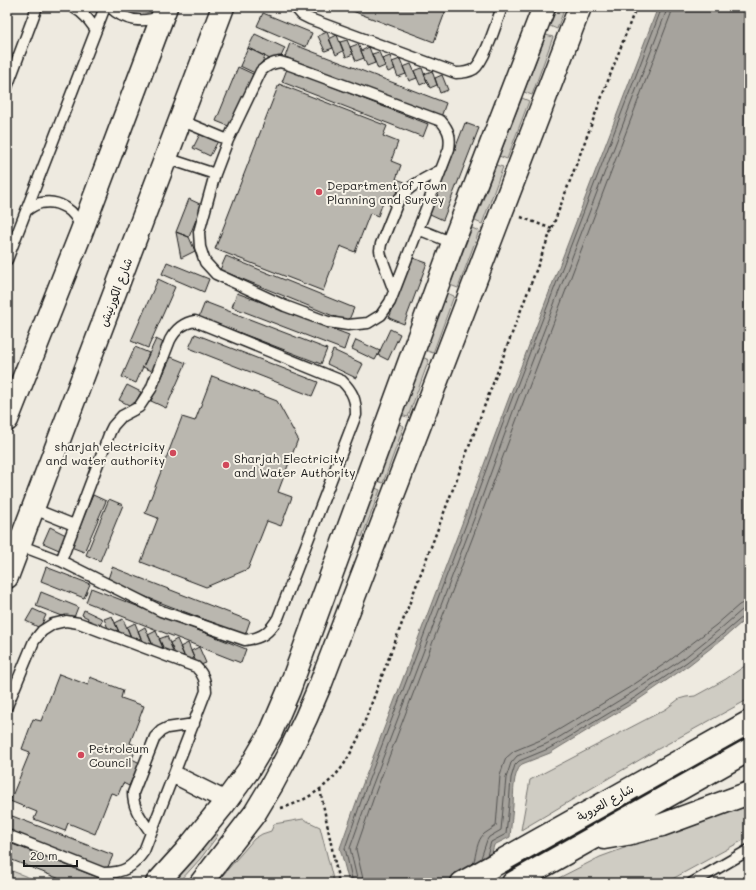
<svg xmlns="http://www.w3.org/2000/svg" width="756" height="890" viewBox="0 0 756 890" font-family="Mali,'Playpen Sans Arabic',sans-serif">
<style>
.green{fill:#cfccc3;stroke:#767470}
.water{fill:#a6a39d;stroke:#6f6d69}
.lines{fill:none;stroke-linecap:round;stroke-linejoin:round}
.shore{stroke:#535250;stroke-width:1}
.building{fill:#bab7af;stroke:#1c1c1c}
.lane-casing{stroke:#1c1c1c;stroke-width:13}
.secondary-casing{stroke:#1c1c1c;stroke-width:25}
.primary-casing{stroke:#1c1c1c;stroke-width:25}
.path{stroke:#1c1c1c;stroke-width:2.5;stroke-dasharray:3 3;stroke-linecap:butt}
.lane{stroke:#f7f3e8;stroke-width:10}
.secondary{stroke:#f7f3e8;stroke-width:22}
.primary{stroke:#f7f3e8;stroke-width:22}
.poi-dot{fill:#d1495b;stroke:#f7f3e8;stroke-width:1.5}
.labels{text-anchor:middle;dominant-baseline:central;stroke-width:4;stroke-linejoin:round;paint-order:stroke}
.poi-label{font-size:12px;fill:#1c1c1c;stroke:#f7f3e8;text-anchor:start}
.street-label{font-size:12px;fill:#1c1c1c;stroke:#f7f3e8}
</style>
<rect width="100%" height="100%" fill="#eeeae0"/>
<filter id="ink" filterUnits="userSpaceOnUse"><feTurbulence type="fractalNoise" baseFrequency=".025" numOctaves="2"/><feDisplacementMap in="SourceGraphic" scale="8" xChannelSelector="R" yChannelSelector="G"/><feConvolveMatrix kernelMatrix="1 2 1 2 8 2 1 2 1" color-interpolation-filters="sRGB"/></filter>
<g filter="url(#ink)">
<path class="green" d="M557,7H565L557,29L550,26Z
M546,35L553,37L532,95L524,92Z
M522,98L529,101L507,159L499,156Z
M496,165L503,167L482,224L475,221Z
M472,228L479,231L458,288L450,285Z
M447,293L454,296L433,353L425,350Z
M422,357L429,360L408,417L400,415Z
M397,423L404,426L383,483L375,480Z
M373,487L380,490L362,537L354,534Z
M749,663V699L658,749L521,830L530,780L666,709L679,699L686,697L695,696L726,679Z
M749,802V837L665,883H549L600,857Z
M303,819L320,827L334,883H216L254,839L262,834L271,831L274,824Z
M212,831L218,835L201,858L182,879L176,875Z
M7,869L43,883H7Z"/>
<path class="water" d="M658,7H749V616L725,637L689,665L638,700L563,745L550,753L522,764C512,774 514,793 513,806C512,816 511,827 510,837L494,845L484,883H349L340,848L362,786L466,513L507,403Z"/>
<g class="lines">
<path class="shore" d="M487,855L491,842L506,834L509,805L511,778L515,765L519,761L548,749L561,742L636,697L687,662L723,634L745,615L749,614
M481,858L487,840L489,837L501,830L506,778L511,763L517,756L546,744L558,738L633,692L684,658L719,630L742,610L749,609
M474,862C476,854 477,840 484,834C488,831 492,829 496,826L500,776L503,766L506,758L514,751L543,739L555,732L630,687L669,661L716,625L739,605L743,603H749
M353,883L345,848L366,787L470,514L510,404L661,10V7
M358,883L350,848L371,789L475,516L515,406L666,12V7
M364,883L356,849L376,791L480,518L521,408L671,14L672,7"/>
</g>
<path class="building" d="M342,7H447L434,42Z
M263,13L312,33L306,47L257,26Z
M327,32L333,48L325,51L318,36Z
M255,34L285,48L278,63L248,48Z
M337,35L343,51L336,55L329,39Z
M347,40L353,54L346,57L340,42Z
M290,43L446,103L441,117L285,57Z
M358,44L364,58L356,61L350,47Z
M369,47L375,63L367,66L361,51Z
M248,48L265,56L257,74L240,66Z
M379,52L385,66L378,69L372,54Z
M390,56L395,69L388,72L382,59Z
M400,59L406,74L398,77L392,62Z
M411,64L417,78L409,81L403,67Z
M238,67L253,74L231,127L216,121Z
M422,68L427,82L420,85L414,71Z
M287,69L428,124L423,137L282,82Z
M432,71L437,85L430,88L424,74Z
M442,75L448,90L440,93L435,78Z
M279,84L387,126L383,136L398,142L391,161L401,165L396,179L405,182L395,207L383,202L378,216L370,213L355,252L340,246L323,291L215,249Z
M465,123L479,128L443,220L430,214Z
M201,132L218,141L210,156L193,148Z
M189,199L202,205L189,237L176,232Z
M176,232L189,237L195,251L181,258Z
M226,256L354,308L348,322L220,270Z
M413,258L427,263L404,324L389,318Z
M167,262L209,279L204,292L162,274Z
M158,279L175,287L148,348L131,341Z
M237,293L349,335L344,350L232,307Z
M205,302L327,349L321,364L199,317Z
M390,329L400,334L388,360L378,355Z
M195,334L318,382L312,396L189,348Z
M156,339L164,343L152,371L143,367Z
M356,340L380,351L375,360L352,349Z
M135,347L149,353L136,383L122,377Z
M333,350L363,364L356,378L327,364Z
M171,357L186,363L166,408L151,401Z
M212,376L277,401L298,439L278,492L292,497L281,526L267,521L248,569L206,587L141,562L158,518L145,513L182,417L195,421Z
M127,385L141,392L133,407L119,400Z
M93,495L106,501L84,552L71,547Z
M109,499L123,505L100,561L86,555Z
M50,527L66,535L59,550L43,543Z
M46,567L90,584L84,598L41,581Z
M112,567L250,621L245,635L107,582Z
M91,588L246,649L241,663L86,602Z
M41,592L78,607L73,620L36,606Z
M33,609L46,615L40,628L26,621Z
M84,610L103,619L99,627L87,621L88,618L82,615Z
M112,616L118,630L110,633L104,619Z
M123,619L130,635L122,638L115,623Z
M135,623L141,638L133,642L127,627Z
M145,627L152,643L144,646L138,631Z
M156,631L163,647L155,650L148,635Z
M167,636L173,651L166,655L159,639Z
M177,639L184,655L177,658L170,643Z
M188,643L194,658L187,662L180,647Z
M199,647L206,663L198,666L191,651Z
M59,674L88,685L90,677L123,690L121,698L144,706L130,743L137,746L132,759L140,763L129,786L123,783L118,795L111,793L95,834L68,823L65,831L34,819L37,812L10,801L30,752L22,749L33,719L41,721Z
M7,814L113,855L107,869L7,830Z
M7,842L107,881L106,883H70L7,858Z"/>
<g class="lines">
<g class="lane-casing">
<path id="lane" d="M73,7C84,13 89,20 96,30
M110,7C125,22 144,23 162,16
M295,7L302,15L310,19L456,73C462,73 469,72 474,69C485,61 497,21 502,7
M280,62L287,64L441,121C449,130 451,137 449,149L390,302L381,315L368,323L348,325L328,322L285,306L216,274L205,262L200,247L199,232L215,174L228,140L261,71C267,65 272,63 280,62Z
M7,87L37,7
M180,120L228,140
M166,158L215,174
M27,210C31,207 36,204 41,203C58,199 77,211 80,228
M418,229L453,243
M7,260L105,7
M394,291L381,256L380,250L381,244L399,199C410,185 426,178 441,170
M195,321L342,381C353,392 356,400 356,415L278,618C269,633 262,638 245,640L161,611L61,561L110,432L113,426L122,416L139,407L151,389L170,340C176,329 183,323 195,321Z
M34,509L74,525
M19,545L61,561
M7,706L34,641L42,631L53,624L66,621L79,623L196,667C204,675 205,680 206,691L144,851C132,868 124,873 103,873L7,835
M175,771L229,798
M173,778L224,804
M151,833C142,819 133,810 133,793L155,737L161,731L167,728L194,724
M692,883L749,850"/>
</g>
<g class="secondary-casing">
<path id="secondary" d="M7,420L81,233L166,7
M7,577L223,7
M157,883L185,852L224,804L248,771L271,732L289,690L453,243L544,7
M201,883L255,813L273,783L290,751L306,718L321,683L580,7"/>
</g>
<g class="primary-casing">
<path id="primary" d="M604,838L627,834L662,825L749,793
M462,883L749,722
M513,883L749,750"/>
</g>
<path class="path" d="M521,217L552,229
M320,789L339,883
M281,808C303,803 325,788 339,771C347,762 352,749 358,739L636,7"/>
<use href="#lane" class="lane"/>
<use href="#secondary" class="secondary"/>
<use href="#primary" class="primary"/>
</g>
</g>
<g class="poi-dot">
<circle cx="319" cy="192" r="4"/>
<circle cx="173" cy="453" r="4"/>
<circle cx="226" cy="465" r="4"/>
<circle cx="81" cy="755" r="4"/>
</g>
<g class="labels">
<g class="poi-label">
<text x="327" y="185">Department of Town<tspan x="327" dy="14">Planning and Survey</tspan></text>
<text x="165" y="446" text-anchor="end">sharjah electricity<tspan x="165" dy="14">and water authority</tspan></text>
<text x="234" y="458">Sharjah Electricity<tspan x="234" dy="14">and Water Authority</tspan></text>
<text x="89" y="748">Petroleum<tspan x="89" dy="14">Council</tspan></text>
</g>
<g class="street-label">
<text transform="translate(115 292) rotate(-69)">شارع الكورنيش</text>
<text transform="translate(605 802) rotate(-29)">شارع العروبة</text>
</g>
</g>
<rect width="756" height="890" fill="none" stroke="#f7f3e8" stroke-width="24"/>
<rect x="12" y="12" width="732" height="866" fill="none" stroke="#1c1c1c" stroke-width="1.5" filter="url(#ink)"/>
<path d="M24 860v6h53v-6" fill="none" stroke="#1c1c1c" stroke-width="2"/>
<text x="30" y="860" font-size="12" fill="#1c1c1c" stroke="#f7f3e8" stroke-width="3" paint-order="stroke">20 m</text>
</svg>
